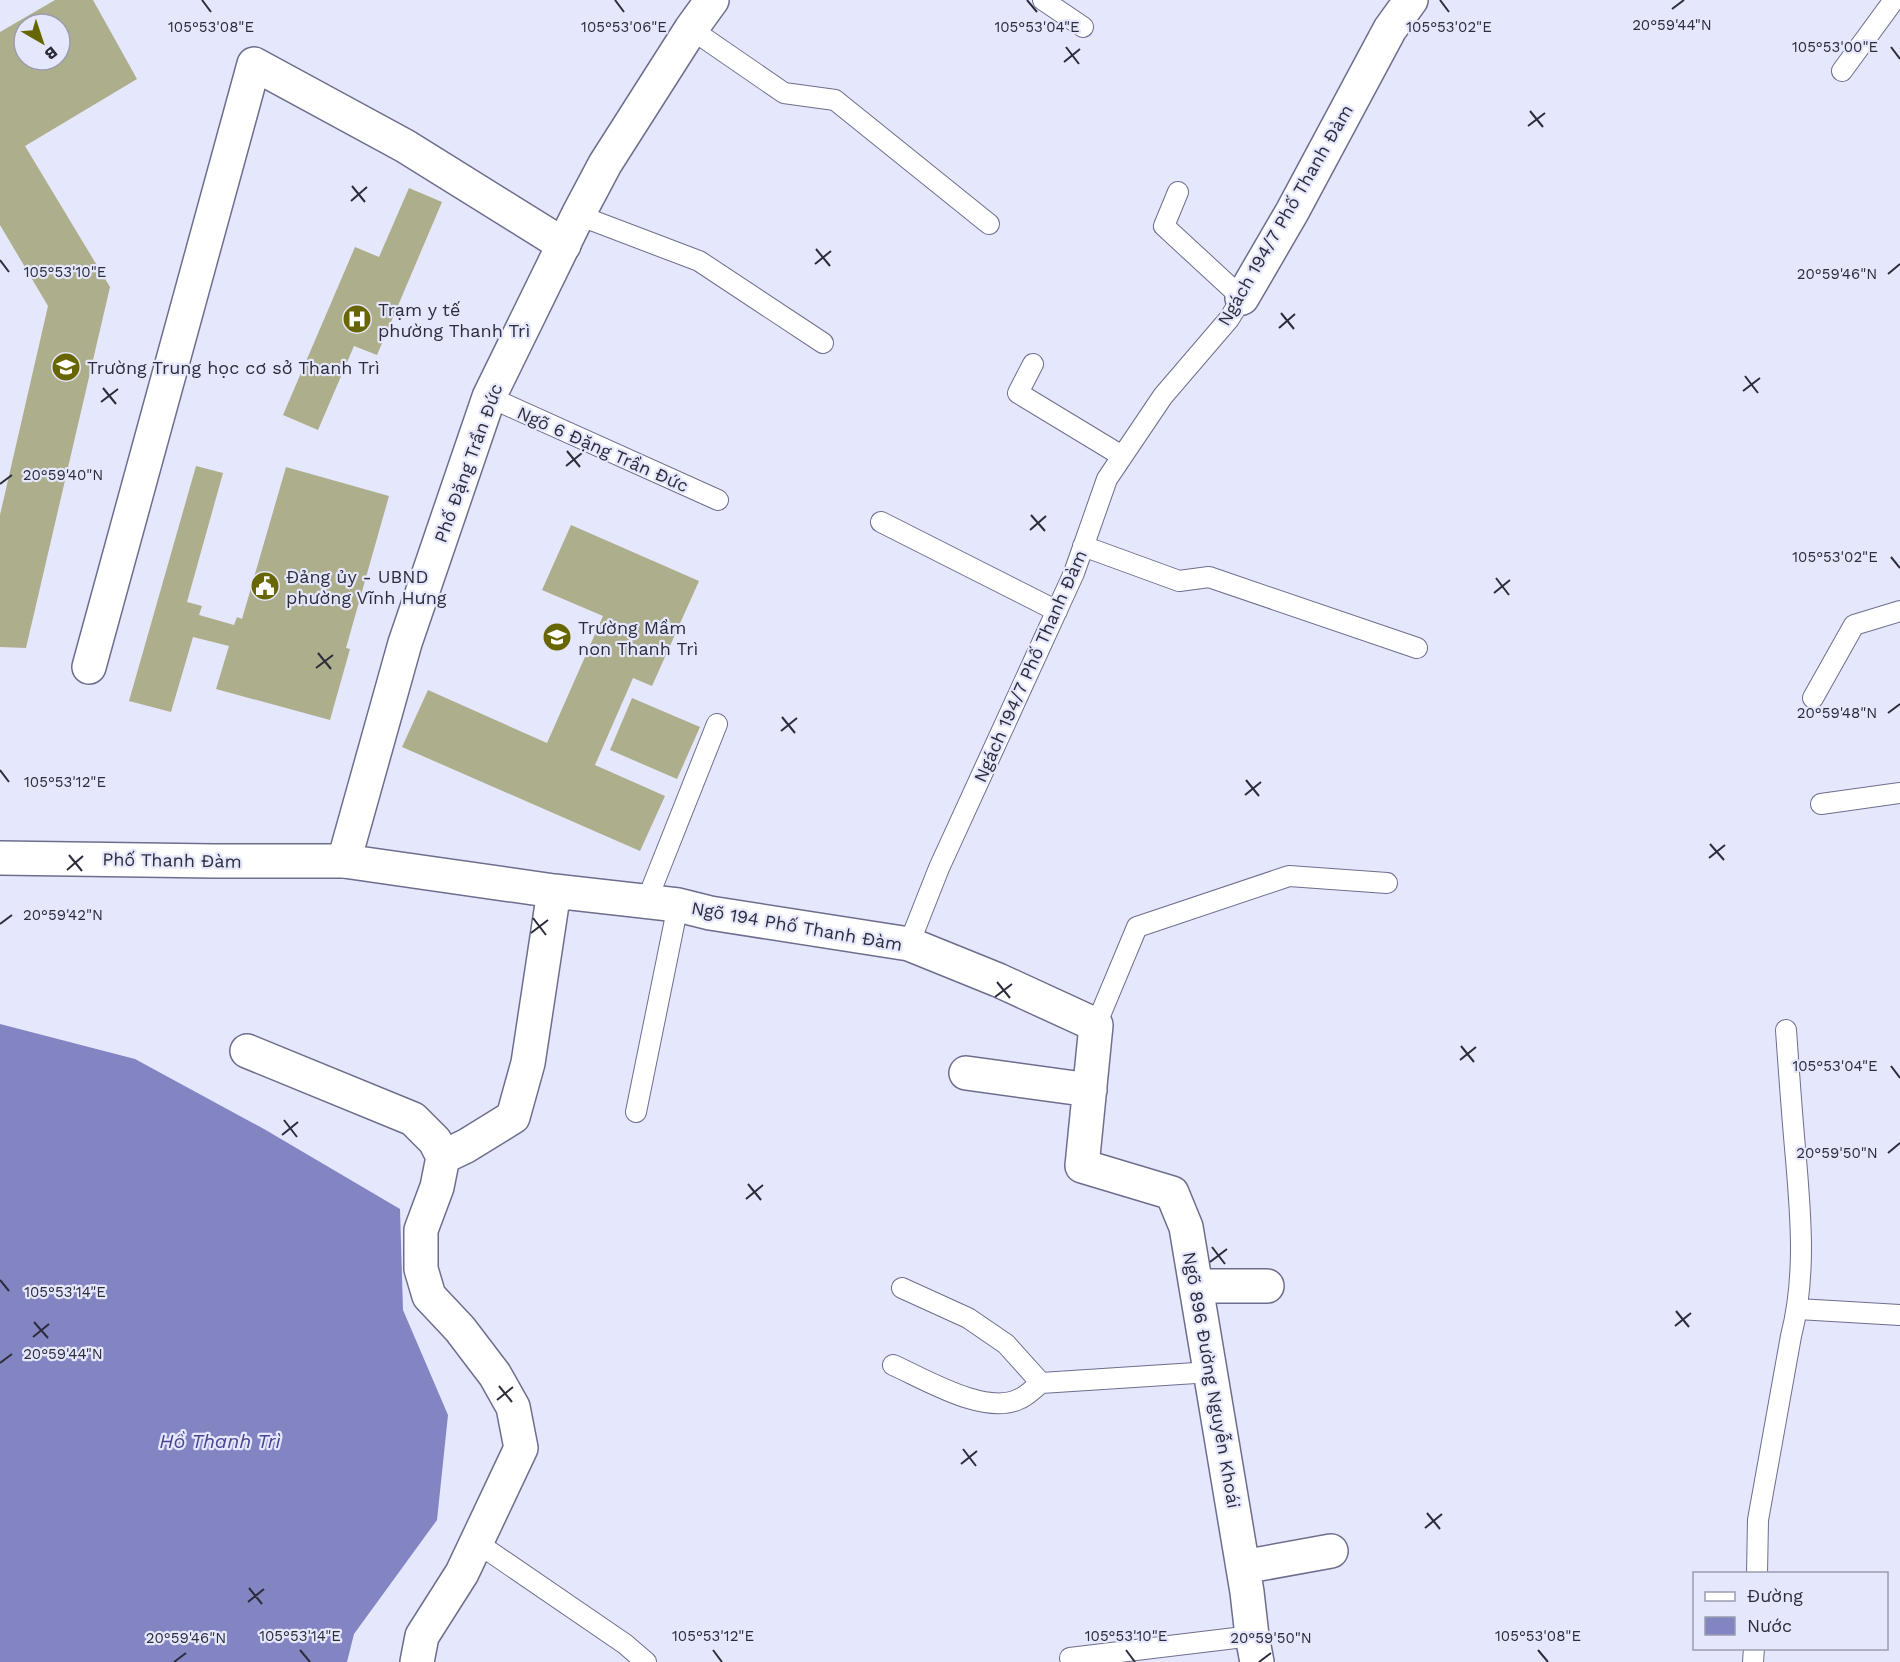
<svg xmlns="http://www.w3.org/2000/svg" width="1900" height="1662" viewBox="0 0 1900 1662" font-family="'Work Sans',sans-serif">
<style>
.water{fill:#8385c3}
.building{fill:#adae8b;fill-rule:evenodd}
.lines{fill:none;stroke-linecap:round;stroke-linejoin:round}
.service-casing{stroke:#6d6e8d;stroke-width:22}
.minor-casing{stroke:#6d6e8d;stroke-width:36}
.tertiary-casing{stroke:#6d6e8d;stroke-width:36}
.service{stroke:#fff;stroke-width:20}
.minor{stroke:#fff;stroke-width:33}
.tertiary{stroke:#fff;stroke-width:33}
.ticks{fill:none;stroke:#2c2c3a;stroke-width:2}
.labels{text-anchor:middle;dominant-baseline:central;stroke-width:4.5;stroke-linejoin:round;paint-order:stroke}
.street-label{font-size:18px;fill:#2c2c3a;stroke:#e5e7fc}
.poi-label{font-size:18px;fill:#2c2c3a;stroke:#e5e7fc;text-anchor:start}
.water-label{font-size:20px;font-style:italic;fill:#484491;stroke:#e5e7fc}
.ticks-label{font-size:15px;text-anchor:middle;fill:#2c2c3a;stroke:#e5e7fc;stroke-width:4.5;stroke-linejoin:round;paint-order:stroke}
</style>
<rect width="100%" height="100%" fill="#e5e7fc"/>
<path class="water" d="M0,1024L135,1059L264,1129L400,1209L403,1310L448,1415L437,1520L354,1634L347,1662H0Z"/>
<path class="building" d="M55,0H93L137,79L25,146L110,287L26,648L0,647V515L48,306L0,225V32ZM24,24H60V60H24Z
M409,188L442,202L377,355L354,346L318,430L283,415L355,247L379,257Z
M196,466L223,473L187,602L202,606L199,615L234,625L237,617L242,619L286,467L389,496L346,648L350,649L330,720L216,689L229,646L193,637L171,712L129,701Z
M571,525L699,581L652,686L633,678L595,765L665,796L640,851L402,747L428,690L547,743L603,616L542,590Z
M632,698L700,727L677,779L610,750Z"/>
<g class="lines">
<g class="service-casing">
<path id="service" d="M1043,0L1083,27
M691,29L784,93L835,100L989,224
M1842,71L1894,0
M578,215L699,261L823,343
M1033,364L1018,393L1122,456
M489,397L718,500
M881,522L1057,611
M1083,546L1179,581L1209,577L1417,648
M1813,698L1854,625L1900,611
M1821,804L1900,793
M647,900L717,724
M909,944L939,868L1074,573L1107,479L1163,396L1229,319L1242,298L1164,226L1178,192
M1096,1025L1137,927L1289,876L1387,883
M636,1112L678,905
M902,1288L968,1318L1006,1344L1041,1383L1211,1372
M1798,1309L1900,1315
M893,1365C925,1379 985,1416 1019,1399C1027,1396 1034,1388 1041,1383
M476,1542L625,1644L646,1662
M1757,1574L1758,1520L1791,1336C1806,1278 1801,1218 1796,1159C1792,1116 1789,1073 1786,1030
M1070,1658L1252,1636
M1753,1662L1754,1648"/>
</g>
<g class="minor-casing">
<path id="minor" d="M1242,298L1292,212L1390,29L1411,0
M89,667L254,64L405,146L564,245
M344,861L554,891L678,905L710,913L909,944L998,980L1096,1025L1082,1166L1172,1193L1186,1227L1247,1592L1252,1636L1257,1662
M247,1051L413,1119L435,1141L443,1157L437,1187L421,1230V1269L429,1296L460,1329L495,1375L513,1407L521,1448L462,1573L422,1636L417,1662
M966,1073L1090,1090
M443,1157L466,1146L513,1117L528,1063L554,891
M1196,1286H1267
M1243,1567L1331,1551"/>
</g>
<g class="tertiary-casing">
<path id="tertiary" d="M0,858L214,861H344L405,643L489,397L578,215L605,164L691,29L712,0"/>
</g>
<use href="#service" class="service"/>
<use href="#minor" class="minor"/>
<use href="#tertiary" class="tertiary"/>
</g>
<path class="ticks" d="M202,0L211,12M615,0L624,12M1027,0L1037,12M1440,0L1449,12M1672,9L1684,0M1066,47L1079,64M1891,47L1900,59M1064,62L1080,49M1530,111L1543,127M1528,126L1545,113M352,186L365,202M351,201L367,187M816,249L830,266M0,260L9,272M815,264L831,251M1888,274L1900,264M1281,313L1294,329M1279,328L1295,314M1745,376L1758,393M103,388L116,404M1743,391L1760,378M101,402L118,389M567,451L580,467M566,466L582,453M0,484L12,475M1031,515L1045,531M1030,530L1046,516M1891,557L1900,568M1496,578L1509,595M1494,593L1510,580M318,653L331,669M316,668L333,655M1888,713L1900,704M782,717L795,733M781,731L797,718M0,770L9,782M1246,780L1259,796M1245,795L1261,782M1710,844L1724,860M69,855L82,871M1709,858L1725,845M67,870L83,856M533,918L546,935M0,924L12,915M531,933L548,920M997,982L1010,998M995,997L1012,984M1461,1046L1474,1062M1460,1060L1476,1047M1891,1066L1900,1078M284,1120L297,1137M282,1135L298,1122M1888,1153L1900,1143M748,1184L761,1200M746,1199L763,1185M1212,1247L1225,1264M1210,1262L1227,1249M0,1280L9,1291M1676,1311L1689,1327M34,1322L48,1338M1675,1326L1691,1313M33,1337L49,1324M0,1363L12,1354M499,1386L512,1402M497,1400L513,1387M963,1449L976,1466M961,1464L977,1451M1427,1513L1440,1529M1425,1528L1442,1514M249,1588L262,1604M248,1602L264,1589M300,1650L310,1662M713,1650L722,1662M1126,1650L1135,1662M1538,1650L1548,1662M174,1662L186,1653M1259,1662L1271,1653"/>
<defs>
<g id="hospital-disc" transform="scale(1.5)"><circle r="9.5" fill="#686600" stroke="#e5e7fc"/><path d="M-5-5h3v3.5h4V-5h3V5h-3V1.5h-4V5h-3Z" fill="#fff"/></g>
<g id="school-disc" transform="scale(1.5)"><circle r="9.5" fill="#686600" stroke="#e5e7fc"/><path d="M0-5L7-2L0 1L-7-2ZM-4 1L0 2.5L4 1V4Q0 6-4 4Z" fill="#fff"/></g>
<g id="civic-disc" transform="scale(1.5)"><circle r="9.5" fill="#686600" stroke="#e5e7fc"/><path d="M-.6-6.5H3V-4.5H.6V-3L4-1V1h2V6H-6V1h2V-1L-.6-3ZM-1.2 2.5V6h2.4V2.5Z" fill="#fff"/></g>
</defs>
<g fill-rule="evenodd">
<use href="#hospital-disc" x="357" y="319"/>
<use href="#school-disc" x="66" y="367"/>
<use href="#civic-disc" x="265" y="586"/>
<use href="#school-disc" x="557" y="637"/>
</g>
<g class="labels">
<g class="street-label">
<text transform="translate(1285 215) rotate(-60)">Ngách 194/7 Phố Thanh Đàm</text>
<text transform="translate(603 449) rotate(24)">Ngõ 6 Đặng Trần Đức</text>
<text transform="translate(468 463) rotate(-70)">Phố Đặng Trần Đức</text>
<text transform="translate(1030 666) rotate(-66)">Ngách 194/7 Phố Thanh Đàm</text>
<text transform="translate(172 860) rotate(1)">Phố Thanh Đàm</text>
<text transform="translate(797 926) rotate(10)">Ngõ 194 Phố Thanh Đàm</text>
<text transform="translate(1212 1380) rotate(80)">Ngõ 896 Đường Nguyễn Khoái</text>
</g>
<g class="poi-label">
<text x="378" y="309">Trạm y tế<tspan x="378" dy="21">phường Thanh Trì</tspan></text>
<text x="87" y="367">Trường Trung học cơ sở Thanh Trì</text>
<text x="286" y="576">Đảng ủy - UBND<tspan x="286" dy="21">phường Vĩnh Hưng</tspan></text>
<text x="578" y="627">Trường Mầm<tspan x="578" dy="21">non Thanh Trì</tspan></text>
</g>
<g class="water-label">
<text x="220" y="1441">Hồ Thanh Trì</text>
</g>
</g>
<g class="ticks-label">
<text x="1672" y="30">20°59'44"N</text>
<text x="211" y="32">105°53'08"E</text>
<text x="1449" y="32">105°53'02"E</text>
<text x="624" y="32">105°53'06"E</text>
<text x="1037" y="32">105°53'04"E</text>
<text x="1835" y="52">105°53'00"E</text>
<text x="65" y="277">105°53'10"E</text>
<text x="1837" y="279">20°59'46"N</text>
<text x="63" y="480">20°59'40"N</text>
<text x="1835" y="562">105°53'02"E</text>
<text x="1837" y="718">20°59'48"N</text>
<text x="65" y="787">105°53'12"E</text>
<text x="63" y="920">20°59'42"N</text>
<text x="1835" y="1071">105°53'04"E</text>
<text x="1837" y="1158">20°59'50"N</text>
<text x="65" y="1297">105°53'14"E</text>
<text x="63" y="1359">20°59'44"N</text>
<text x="300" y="1641">105°53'14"E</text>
<text x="713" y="1641">105°53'12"E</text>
<text x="1126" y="1641">105°53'10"E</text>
<text x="1538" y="1641">105°53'08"E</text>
<text x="186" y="1643">20°59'46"N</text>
<text x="1271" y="1643">20°59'50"N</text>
</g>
<rect x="1693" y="1572" width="195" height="78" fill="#e5e7fc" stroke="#9b9cae" stroke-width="1.5"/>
<rect x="1705" y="1592" width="30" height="9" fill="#ffffff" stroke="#9b9cae" stroke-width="1.5"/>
<text x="1747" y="1602" font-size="18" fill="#2c2c3a">Đường</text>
<rect x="1705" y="1617" width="30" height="18" fill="#8385c3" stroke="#9b9cae" stroke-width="1.5"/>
<text x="1747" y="1632" font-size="18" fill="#2c2c3a">Nước</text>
<g transform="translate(42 42) rotate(141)"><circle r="28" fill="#e5e7fc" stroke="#9b9cae" stroke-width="1.5"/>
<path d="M0-4.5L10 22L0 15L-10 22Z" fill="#686600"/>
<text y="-9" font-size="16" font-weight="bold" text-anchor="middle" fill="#2c2c3a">B</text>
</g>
</svg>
